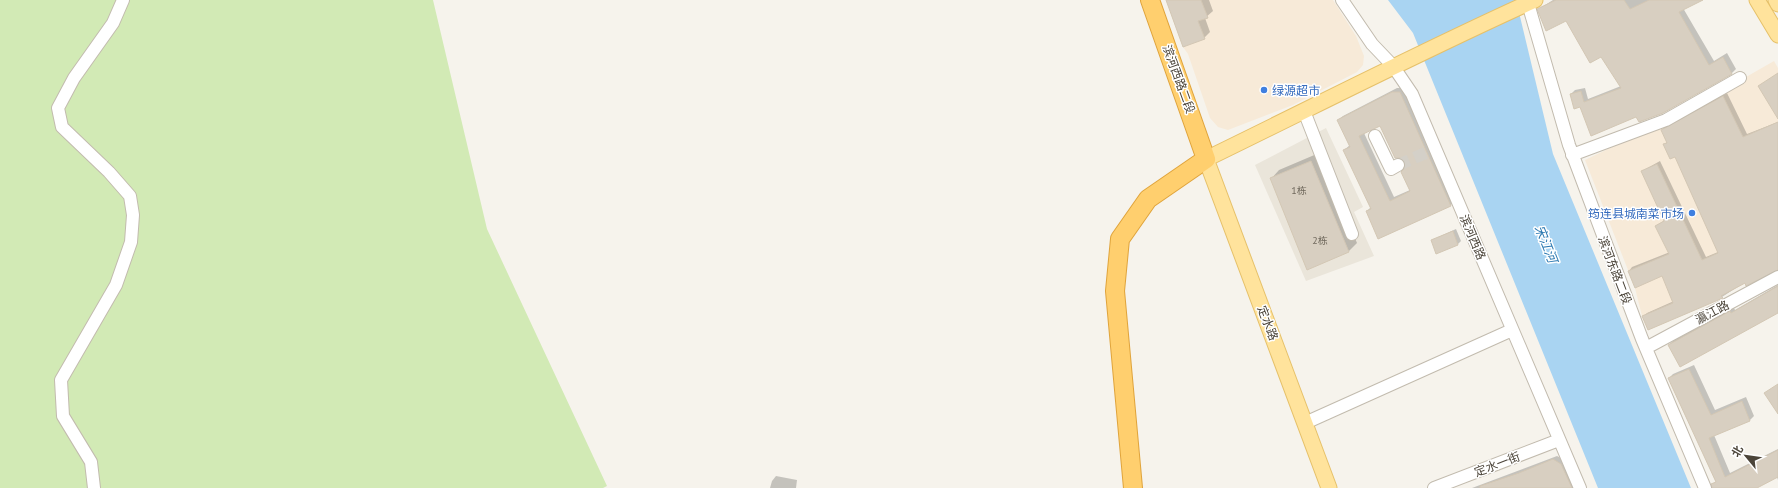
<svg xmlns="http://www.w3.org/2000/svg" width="1778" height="488" viewBox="0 0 1778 488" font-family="'PT Sans','Noto Sans SC',sans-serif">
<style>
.residential{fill:#eae5da}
.commercial{fill:#f7ead8}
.green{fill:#d2eab5}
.water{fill:#a9d4f2}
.shadow{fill:#0003;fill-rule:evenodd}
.building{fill:#d8cfc1;stroke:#d3c7b4;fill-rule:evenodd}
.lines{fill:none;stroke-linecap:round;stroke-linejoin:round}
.minor-tunnel{stroke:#d4d0c8;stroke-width:12;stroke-dasharray:12 6;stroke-linecap:butt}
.minor-casing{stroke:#c2bbae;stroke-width:14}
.major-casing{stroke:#e6c16a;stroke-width:17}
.highway-casing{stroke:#e0a43c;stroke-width:20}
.minor{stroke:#fff;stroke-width:12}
.major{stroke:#ffe39c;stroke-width:15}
.highway{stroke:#ffcf6e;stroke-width:18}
.shop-dot{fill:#3f7fe0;stroke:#fff;stroke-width:1.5}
.labels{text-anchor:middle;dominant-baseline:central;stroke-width:3;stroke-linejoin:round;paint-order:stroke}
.number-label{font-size:10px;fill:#6e675b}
.street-label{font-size:12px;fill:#4b4439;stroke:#fff}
.shop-label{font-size:12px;fill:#366cbe;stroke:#fff;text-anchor:start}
.water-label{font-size:13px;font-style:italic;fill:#2e7ab2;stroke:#fff}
</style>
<rect width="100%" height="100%" fill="#f6f3ec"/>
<path class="residential" d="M1326,128L1363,207L1354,212L1374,256L1306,281L1255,165Z"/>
<path class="commercial" d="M1166,0H1333L1356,36L1364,56L1363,65L1357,72L1293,105L1228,130L1218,127L1210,118L1188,54L1183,47Z
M1774,61L1778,68V266L1694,310L1648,330L1642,316L1635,288L1585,160L1685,112Z"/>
<path class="green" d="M0,0H433L487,229L607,486L603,488H0Z"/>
<path class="water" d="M1388,0H1516L1553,154L1691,488H1598L1413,33Z"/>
<path class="shadow" d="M1167,0H1209L1213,11L1205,18L1210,32L1204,38Z
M1553,0H1698L1683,8L1714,61L1727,53L1736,69L1732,73L1662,112L1581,106L1571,94L1575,90L1585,88L1588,99L1621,86L1602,55L1566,19L1539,9Z
M1397,88H1405L1455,200L1451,205L1379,237L1367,211L1371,207L1344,150L1350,145L1338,120L1343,116ZM1380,124L1406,161L1410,190L1394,197L1364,133Z
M1727,93L1747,134L1778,122V270L1745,282L1722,297L1648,329L1643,317L1647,313L1674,301L1663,275L1629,271L1632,267L1670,252L1656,226L1665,220L1642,171L1660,161L1706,257L1718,252L1676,155L1664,145L1667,142L1662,130L1666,126Z
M1319,153L1357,243L1349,251L1271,179L1279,170Z
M1456,229L1461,241L1458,244L1432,240Z
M1778,285V312L1680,366L1669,345L1673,341L1734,308L1735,310Z
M1694,365L1715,410L1746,397L1754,416L1749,421L1714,435L1730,473L1778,449V480L1777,477L1755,488H1719L1669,378L1673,374Z
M1557,456L1565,460L1577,488H1472Z
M776,476L797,480L796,488H770L772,481Z"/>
<path class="building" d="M1166,0H1201L1208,18L1198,21L1205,39L1183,47Z
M1556,0H1624L1630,9L1649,0H1703L1679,12L1709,65L1723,57L1732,74L1663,113L1639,122L1636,117L1591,136L1580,107L1574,109L1570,94L1581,91L1584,102L1621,88L1601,57L1590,63L1566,21L1546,31L1537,9Z
M1778,73V119L1758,86Z
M1392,92H1400L1451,206L1378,239L1366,211L1371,209L1343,150L1350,147L1337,120ZM1380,126L1395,158H1401L1405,162V168L1401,172L1410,191L1390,201L1359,136Z
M1723,96L1743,137L1778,122V270L1746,286L1745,283L1721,296L1723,298L1648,330L1642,316L1673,303L1662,276L1635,288L1628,271L1669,254L1655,226L1664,221L1641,171L1657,164L1702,260L1718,253L1675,157L1670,159L1663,144L1667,143L1661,130Z
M1311,161L1349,252L1307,270L1270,178Z
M1453,231L1458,245L1436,254L1431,240Z
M1778,286V313L1680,367L1668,345L1730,311L1731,313Z
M1689,369L1711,415L1742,401L1750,421L1709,438L1725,477L1778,450V477L1757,488H1712L1711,484L1716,482L1668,378Z
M1778,384V414L1764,393Z
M1553,459L1561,464L1572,488H1480V486L1519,473Z"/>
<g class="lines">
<path class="minor-tunnel" d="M1398,165L1428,152"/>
<g class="minor-casing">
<path id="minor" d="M1342,0L1372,44L1393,66L1412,94L1580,488
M1527,0L1569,145L1642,339L1705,488
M1304,111L1352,234
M1375,136L1391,169L1398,165
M1572,155L1666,120L1740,78
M1646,348L1778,277
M1305,423L1512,330
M94,488L91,462L63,416L61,380L116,285L131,242L133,215L130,196L109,172L62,127L58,108L74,78L113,23L123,0
M1434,488L1559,440"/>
</g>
<g class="major-casing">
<path id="major" d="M1757,0L1778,35
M1776,0L1778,4
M1329,488L1206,159C1315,106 1424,50 1535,0"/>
</g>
<g class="highway-casing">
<path id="highway" d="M1133,488L1115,291L1120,239L1148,199L1206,159L1150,0"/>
</g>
<use href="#minor" class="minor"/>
<use href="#major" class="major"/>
<use href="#highway" class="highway"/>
</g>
<g class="shop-dot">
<circle cx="1264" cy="90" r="4"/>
<circle cx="1692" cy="213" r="4"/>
</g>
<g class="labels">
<g class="number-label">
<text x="1299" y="190">1栋</text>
<text x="1320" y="240">2栋</text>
</g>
<g class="street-label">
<text transform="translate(1179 79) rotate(70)">滨河西路二段</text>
<text transform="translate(1473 237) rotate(67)">滨河西路</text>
<text transform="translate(1615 270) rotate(69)">滨河东路二段</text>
<text transform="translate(1712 312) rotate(-28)">瀛江路</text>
<text transform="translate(1268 323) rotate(69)">定水路</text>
<text transform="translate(1497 464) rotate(-21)">定水一街</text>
</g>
<g class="shop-label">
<text x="1272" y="90">绿源超市</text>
<text x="1684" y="213" text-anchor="end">筠连县城南菜市场</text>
</g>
<g class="water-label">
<text transform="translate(1546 244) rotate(68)">宋江河</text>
</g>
</g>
<g transform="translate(1746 456) rotate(299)" stroke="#ffffff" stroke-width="3" paint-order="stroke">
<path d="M0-3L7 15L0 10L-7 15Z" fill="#4b4439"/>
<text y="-6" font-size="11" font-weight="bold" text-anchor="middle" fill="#4b4439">北</text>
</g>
</svg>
